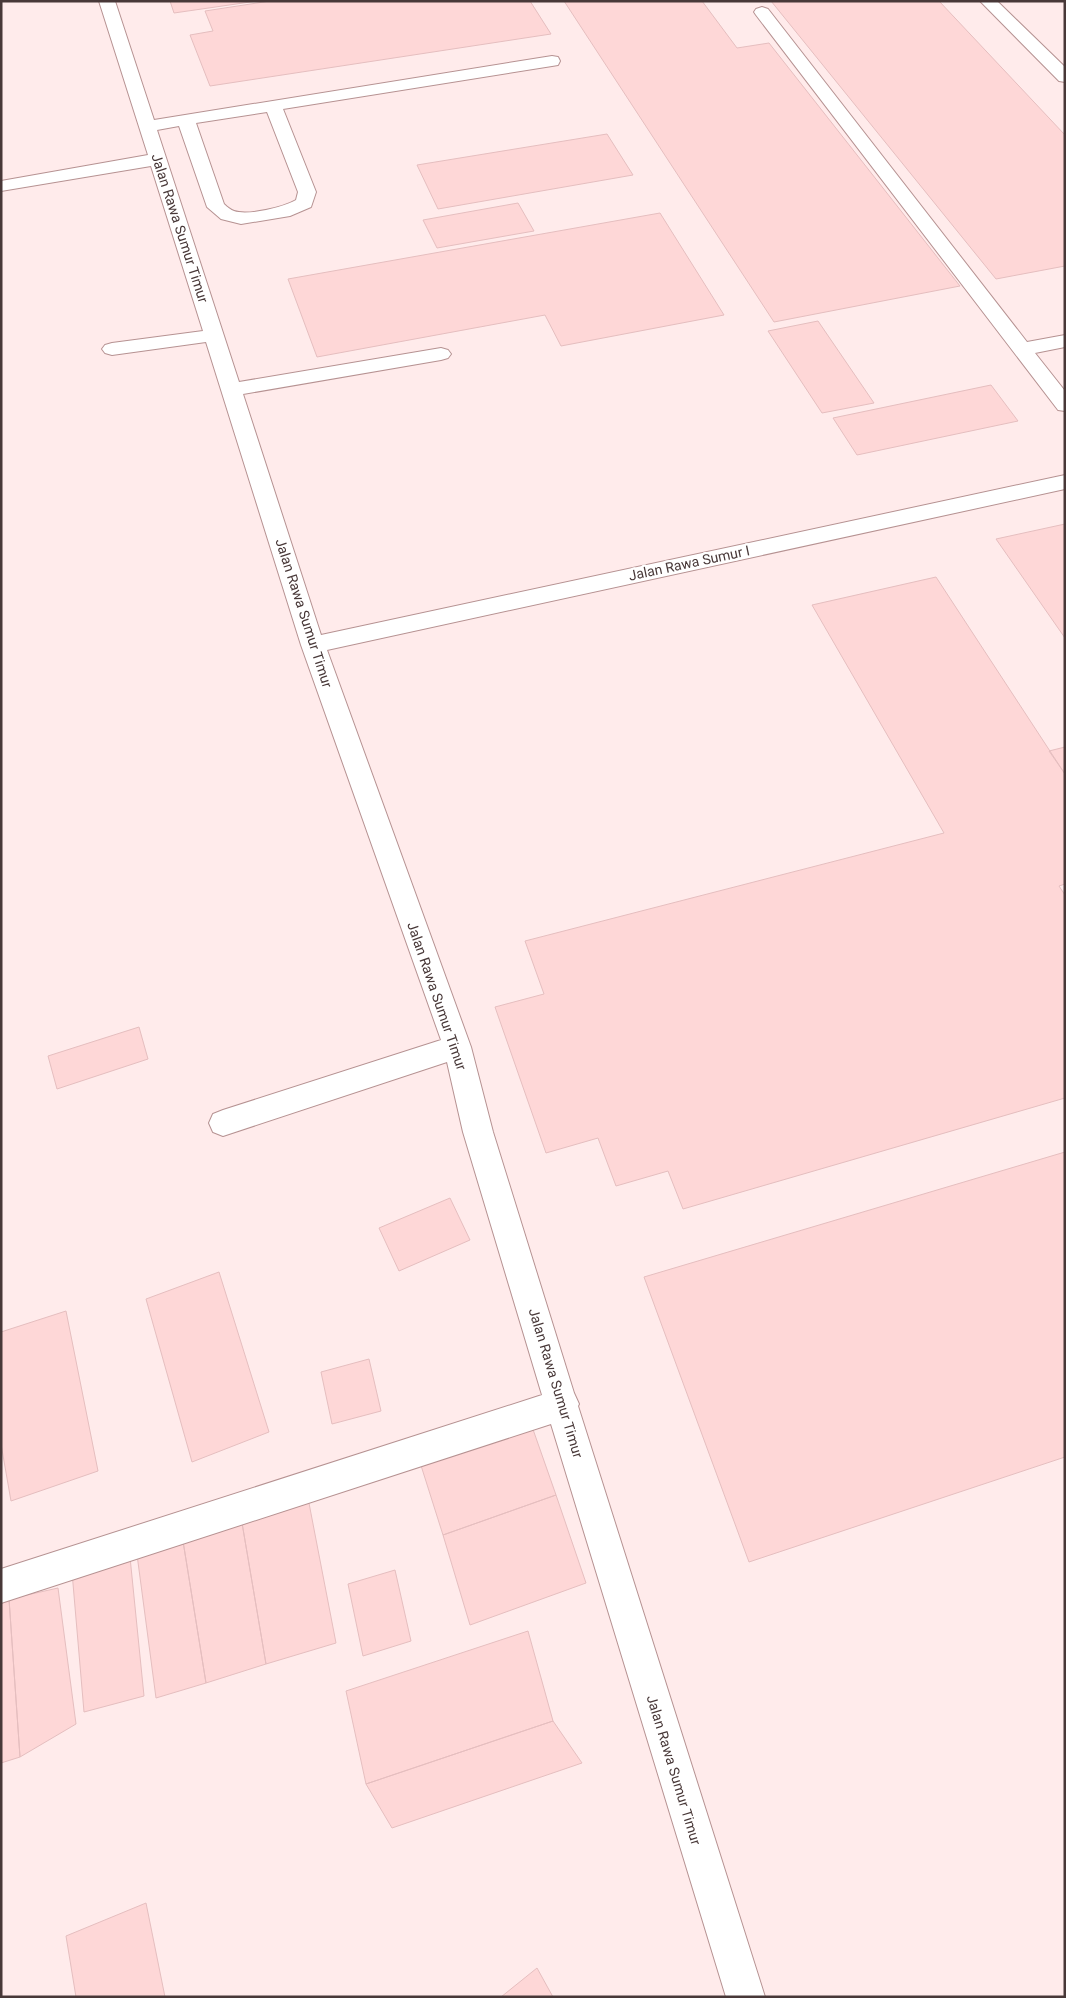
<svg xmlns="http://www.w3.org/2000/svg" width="1066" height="1998" viewBox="0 0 1066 1998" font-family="Roboto,sans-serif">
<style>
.built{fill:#ffebeb}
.building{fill:#fed7d7;stroke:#e5bebf}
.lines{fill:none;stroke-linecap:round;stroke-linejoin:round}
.minor-casing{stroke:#b69292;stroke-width:2}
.minor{fill:#fff;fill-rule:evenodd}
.labels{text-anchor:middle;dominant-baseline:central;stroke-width:4.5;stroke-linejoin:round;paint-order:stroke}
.street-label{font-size:14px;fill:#483838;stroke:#fff}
</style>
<rect width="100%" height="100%" fill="#fff7f7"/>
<path class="built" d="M1,1H1065V1997H1Z"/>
<path class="building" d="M170,1H257L174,13Z
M270,1H530L551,34L210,86L190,35L213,31L205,11Z
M564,1H702L737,48L769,43L960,286L774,322Z
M771,1H939L1065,135V266L996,279Z
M607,134L633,175L438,209L417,165Z
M518,203L534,231L437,248L423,220Z
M660,213L724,315L561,346L545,315L317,357L288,279Z
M818,321L874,403L822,413L768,331Z
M991,385L1018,421L857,455L833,418Z
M1065,524V638L996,539Z
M936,577L1065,774V884L1059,886L1065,895V1098L683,1209L668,1171L616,1186L598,1138L546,1153L495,1007L544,994L525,941L944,833L812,605Z
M1065,747V774L1049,751Z
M139,1027L148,1059L57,1089L48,1056Z
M1065,1152V1457L749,1562L644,1277Z
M450,1198L470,1240L399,1271L379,1228Z
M219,1272L269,1432L192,1462L146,1299Z
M66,1311L98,1471L11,1501L1,1444V1332Z
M369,1359L381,1411L332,1424L321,1372Z
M529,1418L556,1495L443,1535L418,1456Z
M556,1495L586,1583L470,1625L443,1535Z
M308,1498L336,1643L266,1664L241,1517Z
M241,1517L266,1664L206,1683L182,1535Z
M182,1535L206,1683L156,1698L136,1547Z
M130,1557L144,1696L84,1712L72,1572Z
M395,1570L411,1641L363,1656L348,1584Z
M58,1588L76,1724L20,1757L9,1599Z
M9,1599L20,1757L1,1763V1601Z
M528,1631L553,1721L366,1784L346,1691Z
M553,1721L582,1763L392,1828L366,1784Z
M146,1903L165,1997H76L66,1936Z
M537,1968L553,1997H501Z"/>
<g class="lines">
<g class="minor-casing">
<path id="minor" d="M99,1H115L154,120L552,56L558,57L560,61L558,65L552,66L283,109L316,192L311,207L290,216L241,224L221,219L207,207L179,126L157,130L239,382L441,348L448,350L451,354L448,358L441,360L243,394L321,635L1065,475V489L327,650L471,1047L493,1132L574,1393L579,1404L578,1406L765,1997H726L551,1424L1,1603V1569L542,1395L463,1132L447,1062L223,1136L213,1132L209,1123L213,1114L223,1110L441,1040L301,645L206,342L112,355L105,353L102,349L105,345L112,343L203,331L151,166L1,191V181L148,155ZM267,112L298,192L296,200C284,207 248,216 234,211C231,210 227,207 224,204L196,123Z
M980,1H997L1065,67V82L1059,81Z
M762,7L768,9L1027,342L1065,335V347L1035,353L1065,391V411L1058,410L756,15L754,12L756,9Z"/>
</g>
<use href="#minor" class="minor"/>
</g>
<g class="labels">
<g class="street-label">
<text transform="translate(180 228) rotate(72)">Jalan Rawa Sumur Timur</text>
<text transform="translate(689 563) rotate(-12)">Jalan Rawa Sumur I</text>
<text transform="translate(304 613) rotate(72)">Jalan Rawa Sumur Timur</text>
<text transform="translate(437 996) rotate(71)">Jalan Rawa Sumur Timur</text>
<text transform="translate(556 1383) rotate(73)">Jalan Rawa Sumur Timur</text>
<text transform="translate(674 1770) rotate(73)">Jalan Rawa Sumur Timur</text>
</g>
</g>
<rect width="1066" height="1998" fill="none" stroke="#483838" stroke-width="5"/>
</svg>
